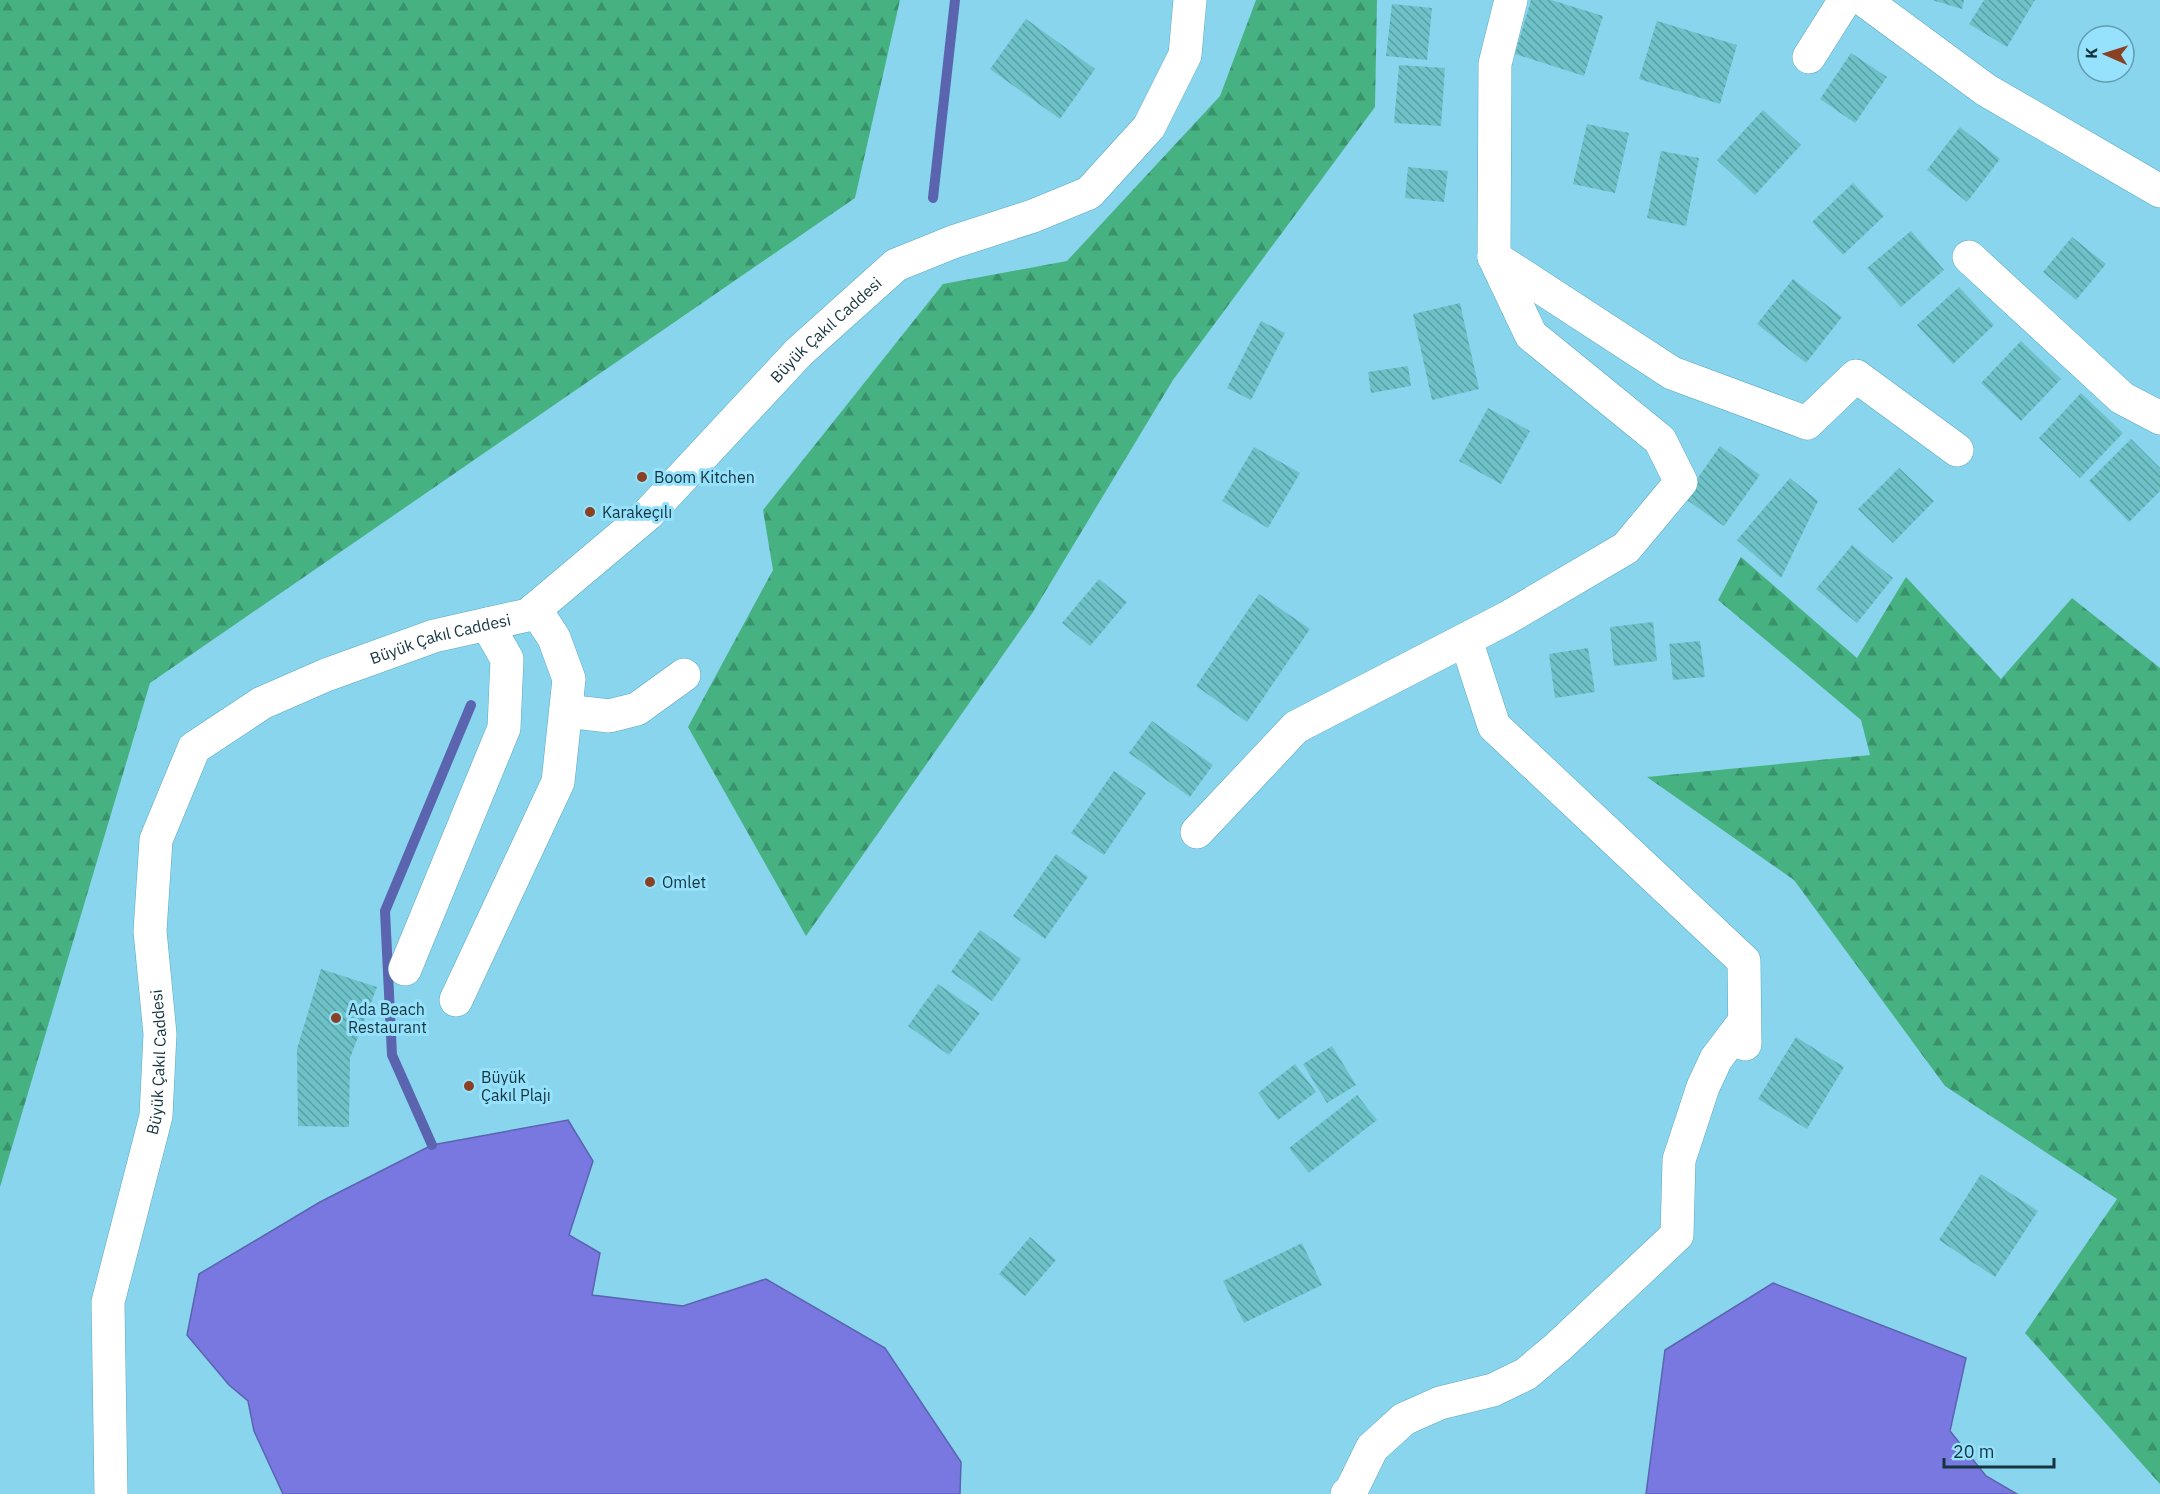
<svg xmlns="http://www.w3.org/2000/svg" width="2160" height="1494" viewBox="0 0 2160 1494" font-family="'IBM Plex Sans',sans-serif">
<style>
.forest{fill:url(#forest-firs)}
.water{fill:#7878e0;stroke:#5a64af;stroke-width:1.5}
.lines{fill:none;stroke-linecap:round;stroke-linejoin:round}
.stream{stroke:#5a64af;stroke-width:10}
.building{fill:url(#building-back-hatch)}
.minor-casing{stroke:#5ca8c1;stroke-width:34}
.minor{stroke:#fff;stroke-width:33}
.poi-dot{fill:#894023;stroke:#96e2fc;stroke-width:2}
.labels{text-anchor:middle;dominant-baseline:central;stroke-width:6;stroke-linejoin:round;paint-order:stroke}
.street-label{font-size:16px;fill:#14343e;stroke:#96e2fc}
.poi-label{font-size:16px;fill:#14343e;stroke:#96e2fc;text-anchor:start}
</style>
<defs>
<pattern id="forest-firs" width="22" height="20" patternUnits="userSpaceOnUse" patternTransform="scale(1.5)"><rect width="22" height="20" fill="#46b282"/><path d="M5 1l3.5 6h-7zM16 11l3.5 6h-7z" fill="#39926c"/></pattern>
<pattern id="building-back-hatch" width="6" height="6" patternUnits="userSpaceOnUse" patternTransform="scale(1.5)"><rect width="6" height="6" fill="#6dc2c8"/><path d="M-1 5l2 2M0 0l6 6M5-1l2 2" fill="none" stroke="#589ea4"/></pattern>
</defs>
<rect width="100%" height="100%" fill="#89d5ee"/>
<path class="forest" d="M0,0H900L855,198L150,683L0,1187Z
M1256,0H1377L1375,107L1173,380L1033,612L806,936L688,727L773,570L763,510L943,284L1067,261L1220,96Z
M1741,557L1857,658L1906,577L2001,679L2072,598L2160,668V1484L2025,1333L2117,1199L1945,1086L1794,880L1647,777L1870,755L1861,720L1718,600Z"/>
<path class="water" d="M568,1120L593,1161L569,1235L600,1253L592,1295L683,1306L766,1279L885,1348L961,1462L960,1494H283L254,1431L248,1401L229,1385L187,1335L199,1274L320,1202L432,1145Z
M1773,1283L1966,1358L1950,1431L1986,1476L2017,1494H1646L1665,1350Z"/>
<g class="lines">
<path class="stream" d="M933,198L955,0
M432,1145L392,1055L385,911L471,705"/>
</g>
<path class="building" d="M1531,0H1551L1603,16L1584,76L1515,54Z
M1932,0H1964L1962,9Z
M1984,0H2035L2007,47L1969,24Z
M1392,4L1432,8L1427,60L1386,56Z
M1026,19L1095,69L1060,119L990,69Z
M1657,21L1737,45L1720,104L1639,79Z
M1851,53L1887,77L1855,123L1820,99Z
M1399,65L1445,68L1441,126L1394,123Z
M1763,110L1801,145L1755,195L1717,160Z
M1587,124L1629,133L1615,193L1573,184Z
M1960,127L2000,159L1967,202L1927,170Z
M1661,151L1699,158L1686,226L1647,218Z
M1408,167L1448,171L1444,202L1405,198Z
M1853,183L1884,216L1843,255L1812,222Z
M1911,231L1944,270L1901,307L1867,268Z
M2072,237L2106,264L2076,300L2043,272Z
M1793,279L1842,317L1806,363L1757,324Z
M1959,287L1994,325L1953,364L1917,325Z
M1460,303L1479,389L1432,400L1413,314Z
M1261,321L1285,333L1251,400L1227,388Z
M2021,341L2061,379L2021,421L1981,383Z
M1408,366L1411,386L1371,393L1368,372Z
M2081,393L2123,433L2080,478L2039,438Z
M1488,408L1530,431L1501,484L1459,461Z
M2131,439L2160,468V491L2129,522L2089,481Z
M1720,446L1760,475L1724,526L1684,498Z
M1254,447L1300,473L1268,528L1222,501Z
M1899,468L1934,501L1893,543L1858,509Z
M1790,478L1818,501L1781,578L1737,540Z
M1852,545L1893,578L1857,623L1816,589Z
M1099,579L1127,602L1090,646L1062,623Z
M1259,594L1310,629L1247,722L1196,686Z
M1653,622L1657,661L1614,666L1610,627Z
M1700,641L1705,677L1673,680L1669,644Z
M1588,648L1595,692L1555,698L1549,654Z
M1152,721L1213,765L1190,797L1129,753Z
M1114,771L1146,793L1104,855L1071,833Z
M1056,854L1088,877L1045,939L1013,916Z
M980,930L1021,959L992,1001L951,972Z
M321,969L377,987L350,1058L349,1127L298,1126L297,1049Z
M938,984L980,1013L949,1055L908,1026Z
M1796,1037L1844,1067L1807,1129L1758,1099Z
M1332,1046L1356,1085L1327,1103L1303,1064Z
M1295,1064L1316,1092L1278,1120L1258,1093Z
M1357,1095L1377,1120L1309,1173L1289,1148Z
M1981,1174L2038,1211L1995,1277L1939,1240Z
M1030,1237L1056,1260L1025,1296L999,1274Z
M1302,1243L1322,1285L1244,1323L1223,1281Z"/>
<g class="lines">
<g class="minor-casing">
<g id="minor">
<path d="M1864,0L1986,90L2160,191"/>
<path d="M1809,57L1845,0"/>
<path d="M1494,257L1672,373L1807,423L1856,376L1957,450"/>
<path d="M1969,257L2122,398L2160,418"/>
<path d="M1466,640L1494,726L1744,961L1745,1044"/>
<path d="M566,711L609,716L637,709L684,675"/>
<path d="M1197,832L1296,727L1507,618L1626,548L1681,482L1660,440L1531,335L1494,257L1495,64L1511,0"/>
<path d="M405,969L504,728L507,659L487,624"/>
<path d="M456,1000L558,782L569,679L554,638L535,609"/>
<path id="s1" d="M111,1494L108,1302L156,1116L160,1034L150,931L156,840L194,748L262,703L326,675L434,636L528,615L648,514L799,352L896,265L953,242L1033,216L1089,193L1149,127L1185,55L1190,0"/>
<path d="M1347,1494L1351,1491L1372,1448L1404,1419L1440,1403L1493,1390L1526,1374L1558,1347L1677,1235L1679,1160L1703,1087L1716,1059L1744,1022"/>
</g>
</g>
<use href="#minor" class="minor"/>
</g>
<g class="poi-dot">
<circle cx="642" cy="477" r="6"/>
<circle cx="590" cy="512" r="6"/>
<circle cx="650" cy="882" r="6"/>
<circle cx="336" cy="1018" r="6"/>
<circle cx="469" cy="1086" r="6"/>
</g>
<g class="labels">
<g class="street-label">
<text stroke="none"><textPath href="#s1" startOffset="1536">Büyük Çakıl Caddesi</textPath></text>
<text stroke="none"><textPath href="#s1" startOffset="1032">Büyük Çakıl Caddesi</textPath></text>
<text stroke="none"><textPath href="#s1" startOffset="438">Büyük Çakıl Caddesi</textPath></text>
</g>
<g class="poi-label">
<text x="654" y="477">Boom Kitchen</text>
<text x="602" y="512">Karakeçılı</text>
<text x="662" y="882">Omlet</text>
<text x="348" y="1009">Ada Beach<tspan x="348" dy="18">Restaurant</tspan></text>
<text x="481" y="1077">Büyük<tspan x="481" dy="18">Çakıl Plajı</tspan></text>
</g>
</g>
<g transform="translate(2106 54) rotate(273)"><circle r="28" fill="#96e2fc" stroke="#629cb0" stroke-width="1.5"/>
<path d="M0-4.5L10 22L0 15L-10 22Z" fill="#894023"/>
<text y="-9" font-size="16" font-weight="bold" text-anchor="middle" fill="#14343e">K</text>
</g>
<path d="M1944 1458v9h110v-9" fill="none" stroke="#14343e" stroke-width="3"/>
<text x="1953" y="1458" font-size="18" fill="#14343e" stroke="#96e2fc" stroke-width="4.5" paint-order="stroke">20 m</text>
</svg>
